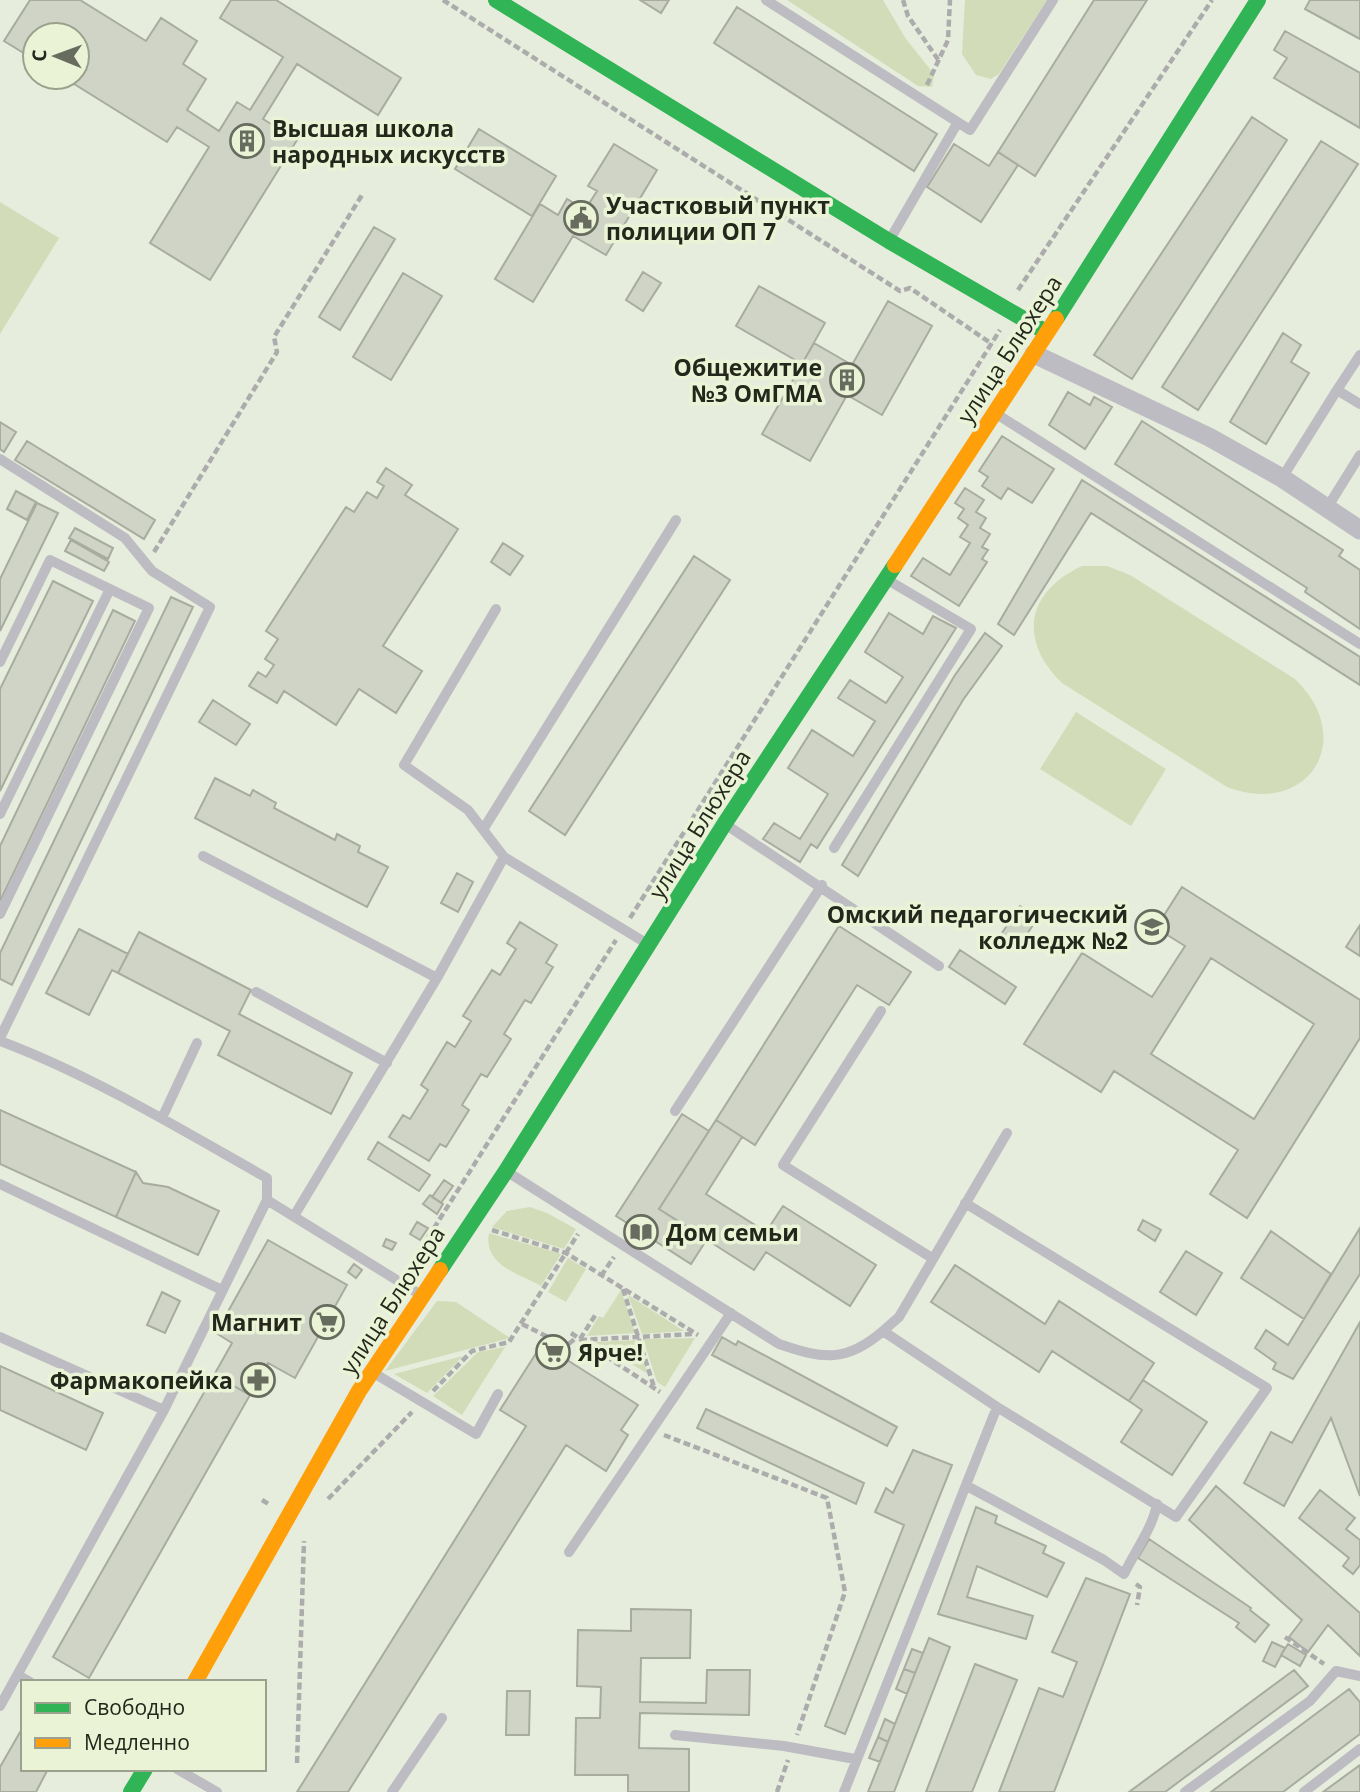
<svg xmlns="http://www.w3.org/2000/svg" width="1360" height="1792" viewBox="0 0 1360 1792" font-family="'Open Sans',sans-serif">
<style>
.green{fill:#d2dcb8}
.building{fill:#d0d4c7;stroke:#a8ac9f;stroke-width:2;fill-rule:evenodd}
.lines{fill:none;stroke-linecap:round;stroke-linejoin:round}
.path{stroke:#acacac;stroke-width:4.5;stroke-dasharray:7 3.5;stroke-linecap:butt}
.lane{stroke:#bcbcc2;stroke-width:10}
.street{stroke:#bcbcc2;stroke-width:19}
.fast{stroke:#30b455;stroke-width:16}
.slow{stroke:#ff9f0a;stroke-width:16}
.labels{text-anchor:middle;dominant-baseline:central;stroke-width:7;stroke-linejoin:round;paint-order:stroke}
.poi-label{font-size:23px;font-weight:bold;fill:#24271c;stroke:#eaf3d6;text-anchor:start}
.street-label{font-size:23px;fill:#24271c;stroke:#eaf3d6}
</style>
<rect width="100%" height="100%" fill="#e7eddc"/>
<path class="green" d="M787,0H883L906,39L934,74L932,87L918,86Z
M965,0H1047L999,74L991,79L976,75L962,54Z
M0,202L59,238L0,334Z
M1082,566H1107L1130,575L1295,679C1358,739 1308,818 1227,787L1062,683C1018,640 1026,592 1082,566Z
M1076,712L1166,769L1131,826L1040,769Z
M530,1207L547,1213L576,1229L564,1249L492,1227L507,1211Z
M489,1233L561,1254L541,1286C518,1273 483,1265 489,1233Z
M568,1258L586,1269L566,1302L548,1292Z
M621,1290L635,1333L587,1336L599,1316L603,1318Z
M628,1295L684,1331L642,1334Z
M437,1301L456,1302L510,1338L385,1371Z
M695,1338L665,1387L657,1382L643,1339Z
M636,1340L648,1374L595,1342Z
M505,1347L462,1415L433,1396L478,1352Z
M463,1356L427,1393L394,1374Z"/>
<path class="building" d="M30,0H80L146,41L161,18L197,41L183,64L206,79L187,110L219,131L237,102L250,110L283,57L220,18L231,0H276L401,78L378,115L297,64L263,119L297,140L210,280L150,243L209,147L177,127L167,142L63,77H77V35H35V60L4,41Z
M640,0H669L661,13Z
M1094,0H1147L1035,176L998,152Z
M1310,0H1360V39L1305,9Z
M737,7L937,134L914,171L714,43Z
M1285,31L1360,73V128L1274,78L1287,58L1274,50Z
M1252,117L1287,140L1132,379L1094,355Z
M479,129L556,176L532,216L455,169Z
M1321,141L1358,164L1198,410L1162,387Z
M614,144L657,170L606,255L573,236L533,302L495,279L540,204L558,215L567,199L585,210L597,191L588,186Z
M954,144L989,166L998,152L1018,165L981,222L927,187Z
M374,227L395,239L340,330L319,317Z
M643,272L661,283L643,311L626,300Z
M403,273L442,296L391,380L353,357Z
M759,286L825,323L802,364L736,326Z
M888,301L932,326L882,415L847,395L810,461L762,434L814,343L852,365Z
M1283,333L1301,345L1291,362L1309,373L1266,444L1230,422Z
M1068,392L1090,405L1094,397L1112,407L1085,449L1049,425Z
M1142,421L1343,550L1339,556L1360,570V629L1305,592L1307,588L1115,464Z
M0,422L16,432L4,452L0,449Z
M1002,436L1054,469L1032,503L1008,488L1001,499L982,486L988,477L979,471Z
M27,441L155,520L144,539L15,460Z
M386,468L412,485L405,495L458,529L383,646L422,671L396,713L359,689L336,725L284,691L277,703L249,686L258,672L266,677L274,665L265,659L278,639L266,631L346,507L354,512L367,492L377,498L384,486L377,482Z
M1082,480L1360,657V685L1091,513L1014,635L998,624Z
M965,488L984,500L976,512L986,518L980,528L990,534L982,547L988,550L982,559L987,562L959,606L911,576L923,558L950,575L970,543L960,537L968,525L958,518L964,509L955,503Z
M16,491L36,502L27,520L7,509Z
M37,503L58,513L0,631V579Z
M75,528L113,548L108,559L69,538Z
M71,540L109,562L104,571L65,551Z
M503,543L523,556L510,575L491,562Z
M694,556L730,580L565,835L529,811Z
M53,581L93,601L0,791V689Z
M171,597L193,607L12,985L0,979V953Z
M113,610L135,621L0,901V846Z
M889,613L923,634L933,616L956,628L817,848L811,844L800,862L763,839L774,823L800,839L828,794L788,768L812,730L853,756L875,721L838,698L850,680L886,703L903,677L865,652Z
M985,633L1002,646L963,700L858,876L842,865L955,675Z
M213,700L250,724L236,745L199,722Z
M215,778L250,796L253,790L276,803L274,808L335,840L337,834L360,846L358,852L388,867L367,907L195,818Z
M457,873L473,882L458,912L441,903Z
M1182,887L1360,1000V1038L1247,1218L1210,1194L1238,1150L1114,1071L1101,1092L1024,1044L1082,953L1152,997L1185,946L1156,928ZM1211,958L1314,1024L1254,1119L1151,1054Z
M1020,906L1038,917L1020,945L1002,933Z
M520,922L557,945L546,963L553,967L531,1003L525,1000L504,1034L511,1039L487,1077L481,1074L462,1105L469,1110L446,1147L440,1144L429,1161L389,1137L403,1115L410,1119L428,1090L421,1085L447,1042L455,1047L471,1021L463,1016L492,970L500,975L516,949L507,943Z
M1360,925V956L1346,947Z
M839,926L911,972L889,1005L857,985L755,1145L716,1120Z
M79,929L128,954L118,973L112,970L89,1015L46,993Z
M139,932L251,990L239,1014L352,1073L331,1114L218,1055L230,1031L118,973Z
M960,950L1016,987L1005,1004L949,967Z
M0,1110L136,1172L116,1217L0,1164Z
M682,1114L709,1131L659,1209L707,1239L691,1264L616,1216Z
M716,1120L742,1137L706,1194L766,1232L783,1206L876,1265L850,1306L766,1252L754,1270L659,1209Z
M378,1142L430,1175L419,1191L368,1159Z
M136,1172L143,1183L168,1187L219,1211L198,1255L116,1217Z
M444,1180L453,1186L441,1203L432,1197Z
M430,1195L443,1204L437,1214L423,1204Z
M1143,1220L1161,1230L1155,1241L1138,1230Z
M417,1222L428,1228L420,1240L410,1234Z
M1360,1228V1274L1293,1379L1273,1369L1276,1363L1255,1348L1266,1330L1288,1345Z
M1271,1231L1331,1274L1304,1319L1241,1278Z
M386,1239L396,1243L392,1250L383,1246Z
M268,1240L347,1285L295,1378L268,1363L250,1395L214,1375L232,1343L216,1333Z
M1186,1251L1222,1273L1196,1315L1160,1292Z
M354,1264L362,1270L356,1278L348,1272Z
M955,1265L1045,1324L1059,1301L1154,1363L1129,1401L1052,1351L1039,1372L931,1302Z
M162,1292L180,1301L165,1333L147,1325Z
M1360,1322V1496L1331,1418L1284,1506L1244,1483L1271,1432L1292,1443Z
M722,1337L736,1345L738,1341L897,1427L887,1446L712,1355Z
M542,1344L638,1405L621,1430L628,1435L606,1471L566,1445L348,1792H297L526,1426L500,1410Z
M0,1366L103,1413L86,1450L0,1410Z
M214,1375L250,1395L89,1678L53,1657Z
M1143,1380L1207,1422L1172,1475L1121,1442L1142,1410L1129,1401Z
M706,1409L864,1483L856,1504L697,1428Z
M913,1450L952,1465L845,1734L825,1726L904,1525L875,1512L886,1488L893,1493Z
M1216,1486L1360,1613V1656L1328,1625L1308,1652L1289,1637L1302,1620L1189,1520Z
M1320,1490L1355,1518L1346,1529L1360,1540V1565L1353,1574L1343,1566L1349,1558L1299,1518Z
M976,1507L997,1516L995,1523L1046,1546L1043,1553L1064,1563L1047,1597L977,1566L967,1597L1033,1616L1026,1639L938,1614Z
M1149,1539L1251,1608L1250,1610L1269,1625L1255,1642L1236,1627L1239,1623L1138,1558Z
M1086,1578L1130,1594L1054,1792H999L1039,1688L1063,1697L1077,1662L1052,1652Z
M631,1609L691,1610L690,1658H641L640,1702L706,1703L707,1670H750L749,1715L640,1713L639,1748L689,1749V1792H628V1775H575L576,1718H600L601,1687L577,1686L578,1630L631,1631Z
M929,1638L950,1647L894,1792H868Z
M1272,1642L1285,1648L1275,1667L1263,1661Z
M1288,1644L1306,1655L1300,1666L1281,1655Z
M912,1649L923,1653L915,1673L904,1669Z
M975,1664L1017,1680L972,1792H926Z
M904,1669L915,1673L907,1694L896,1689Z
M1294,1670L1308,1686L1165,1792H1129Z
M1349,1689L1360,1702V1734L1283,1792H1211Z
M507,1691H530L529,1735H506Z
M885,1719L895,1724L888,1742L878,1737Z
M23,1727V1769H48L36,1792H0V1767Z
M878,1737L888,1742L880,1762L869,1758Z
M1360,1765V1792H1323Z"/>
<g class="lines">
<path class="path" d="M443,0L900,291L910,288L992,344
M903,0L908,16L939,61
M927,85L948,40L950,0
M1018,290L1212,0
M154,552L277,352L274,337L362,195
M630,918L1000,330
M492,1230L566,1253L698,1335
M417,1255L616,940
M601,1276L614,1257
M623,1289L654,1387
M522,1324L566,1346L576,1338
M571,1333L660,1392
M580,1339L596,1314
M580,1340L694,1334
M433,1391L472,1351L509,1342L578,1234
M664,1435L827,1498L845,1592L797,1735
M328,1499L412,1412
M262,1500L270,1505
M1136,1584L1140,1587L1137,1605
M1285,1637L1324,1664
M297,1763L304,1541
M777,1792L788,1760"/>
<path class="lane" d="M766,0L970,130L1053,0
M889,241L958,122
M1337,390L1360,355
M995,413L1360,644
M0,459L125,538L152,571L210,607L0,1038
M1282,478L1337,390L1360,404
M1327,508L1360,455
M496,609L404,765L468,810L504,857L646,943
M0,662L50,560L149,608L0,914
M0,814L110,589
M725,824L939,966
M484,828L676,520
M834,848L971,629L886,579
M203,856L437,978
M256,992L387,1063
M881,1011L783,1165L932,1258
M0,1041C93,1076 180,1129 267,1178V1200L421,1295
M675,1111L822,885
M162,1118L197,1043
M506,1171L779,1344C823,1359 846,1363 883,1331L997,1407L1176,1517L1267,1388L965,1203
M0,1184L222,1290
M294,1216L437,978L504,857
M883,1331L899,1317L1007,1133
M0,1337L164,1410
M372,1372L476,1434L498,1394
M967,1486L1104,1560L1124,1574C1135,1551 1153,1527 1157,1504
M569,1552L731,1313
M18,1675L30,1682
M0,1706L164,1410L267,1200
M675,1735L784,1746L855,1759
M177,1769L217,1792
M392,1792L442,1718
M844,1792L997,1407
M1185,1792L1310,1701L1336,1671L1360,1676
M1304,1792L1360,1749"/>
<path class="street" d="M1034,354L1209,437L1282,478L1360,530"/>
<path class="fast" d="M496,0L889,241L1046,332
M1056,319L1258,0
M440,1270L506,1171L725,823L895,565
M131,1792L145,1769"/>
<path class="slow" d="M895,565L1056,319
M195,1682L359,1391L440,1270"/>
</g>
<defs>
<g id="building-ring" transform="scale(1.75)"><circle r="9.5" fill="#eaf3d6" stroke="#686c5f" stroke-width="1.5"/><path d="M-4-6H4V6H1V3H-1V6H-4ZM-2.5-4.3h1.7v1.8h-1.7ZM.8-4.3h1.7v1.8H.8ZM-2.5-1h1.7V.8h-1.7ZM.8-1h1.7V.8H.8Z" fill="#686c5f"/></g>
<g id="civic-ring" transform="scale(1.75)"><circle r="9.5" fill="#eaf3d6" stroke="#686c5f" stroke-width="1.5"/><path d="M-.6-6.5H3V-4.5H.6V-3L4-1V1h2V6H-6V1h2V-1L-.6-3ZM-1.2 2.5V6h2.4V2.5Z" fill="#686c5f"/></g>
<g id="university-ring" transform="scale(1.75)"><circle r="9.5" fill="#eaf3d6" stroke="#686c5f" stroke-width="1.5"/><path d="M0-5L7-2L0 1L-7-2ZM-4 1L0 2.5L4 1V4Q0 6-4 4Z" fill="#686c5f"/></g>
<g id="library-ring" transform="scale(1.75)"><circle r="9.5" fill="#eaf3d6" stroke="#686c5f" stroke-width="1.5"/><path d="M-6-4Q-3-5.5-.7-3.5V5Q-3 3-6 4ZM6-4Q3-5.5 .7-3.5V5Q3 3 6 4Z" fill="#686c5f"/></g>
<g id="supermarket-ring" transform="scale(1.75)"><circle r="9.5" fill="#eaf3d6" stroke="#686c5f" stroke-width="1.5"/><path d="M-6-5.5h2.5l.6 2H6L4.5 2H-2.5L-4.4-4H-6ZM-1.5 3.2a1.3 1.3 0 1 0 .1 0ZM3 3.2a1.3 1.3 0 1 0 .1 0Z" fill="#686c5f"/></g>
<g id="pharmacy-ring" transform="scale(1.75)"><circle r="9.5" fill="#eaf3d6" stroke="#686c5f" stroke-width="1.5"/><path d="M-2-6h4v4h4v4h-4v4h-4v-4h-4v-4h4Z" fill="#686c5f"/></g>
</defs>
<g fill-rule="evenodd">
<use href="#building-ring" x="247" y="141"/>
<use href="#civic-ring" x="581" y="218"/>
<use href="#building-ring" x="847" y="380"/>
<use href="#university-ring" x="1152" y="927"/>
<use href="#library-ring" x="641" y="1232"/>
<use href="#supermarket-ring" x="327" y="1322"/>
<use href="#supermarket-ring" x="553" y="1352"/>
<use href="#pharmacy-ring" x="258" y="1380"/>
</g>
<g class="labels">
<g class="poi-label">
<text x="272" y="128">Высшая школа<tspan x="272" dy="26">народных искусств</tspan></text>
<text x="606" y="205">Участковый пункт<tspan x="606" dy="26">полиции ОП 7</tspan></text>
<text x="822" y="367" text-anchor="end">Общежитие<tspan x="822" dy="26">№3 ОмГМА</tspan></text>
<text x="1128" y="914" text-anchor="end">Омский педагогический<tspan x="1128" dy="26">колледж №2</tspan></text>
<text x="666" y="1232">Дом семьи</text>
<text x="302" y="1322" text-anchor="end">Магнит</text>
<text x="578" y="1352">Ярче!</text>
<text x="233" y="1380" text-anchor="end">Фармакопейка</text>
</g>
<g class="street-label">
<text transform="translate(1009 349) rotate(-57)">улица Блюхера</text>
<text transform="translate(699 824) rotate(-58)">улица Блюхера</text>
<text transform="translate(392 1300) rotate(-57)">улица Блюхера</text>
</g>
</g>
<rect x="21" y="1680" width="245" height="91" fill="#eaf3d6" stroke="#9ba18c" stroke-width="2"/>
<rect x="35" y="1703" width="35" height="10" fill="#30b455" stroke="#9ba18c" stroke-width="2"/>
<text x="84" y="1715" font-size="21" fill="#24271c">Свободно</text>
<rect x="35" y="1738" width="35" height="10" fill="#ff9f0a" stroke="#9ba18c" stroke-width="2"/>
<text x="84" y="1750" font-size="21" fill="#24271c">Медленно</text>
<g transform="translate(56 56) rotate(271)"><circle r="33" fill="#eaf3d6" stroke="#9ba18c" stroke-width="2"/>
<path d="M0-5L12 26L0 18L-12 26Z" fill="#686c5f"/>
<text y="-10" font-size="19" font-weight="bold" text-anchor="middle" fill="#24271c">С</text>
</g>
</svg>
